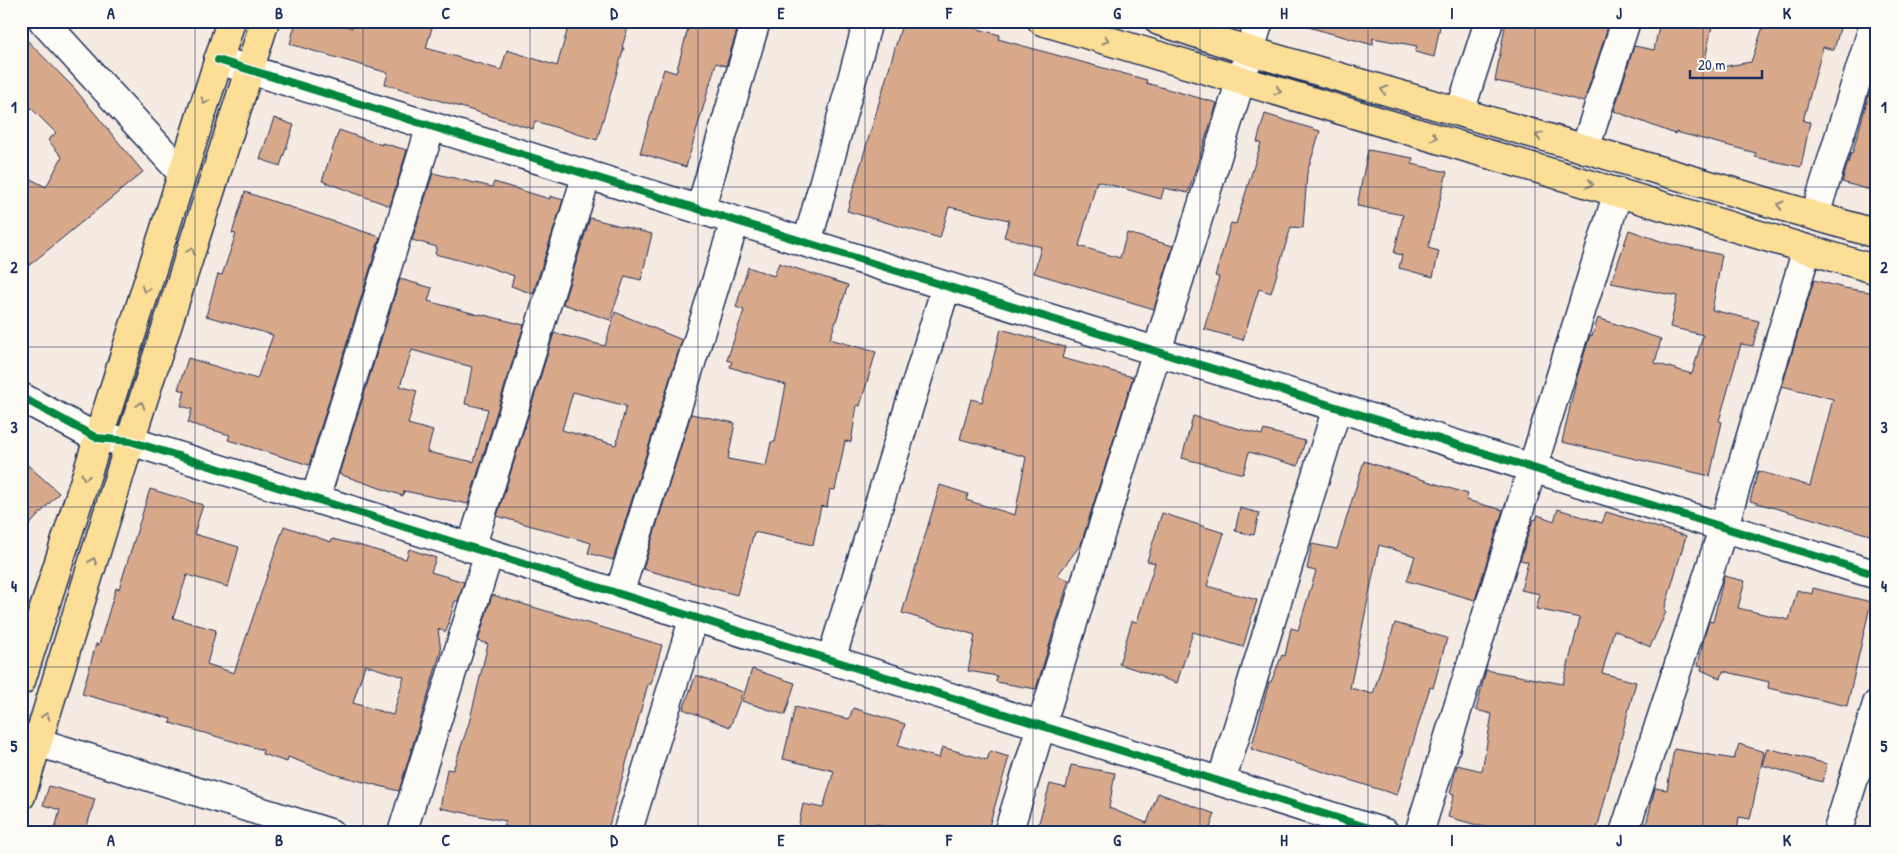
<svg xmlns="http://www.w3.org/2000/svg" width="1898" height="854" viewBox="0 0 1898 854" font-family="'Patrick Hand',sans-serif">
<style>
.building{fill:#d9a98c;stroke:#1b2f5e;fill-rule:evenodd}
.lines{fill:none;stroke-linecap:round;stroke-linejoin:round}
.minor-casing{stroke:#1b2f5e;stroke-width:31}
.major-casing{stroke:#1b2f5e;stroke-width:31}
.minor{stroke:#fdfcf7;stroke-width:28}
.major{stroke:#fcde96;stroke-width:28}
.cycleway-casing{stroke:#fdfcf7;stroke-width:11}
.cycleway{stroke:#00873e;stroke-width:8}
.oneway{stroke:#8c867a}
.grid{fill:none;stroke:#1b2f5e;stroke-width:1;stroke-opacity:0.55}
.neatline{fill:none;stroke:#1b2f5e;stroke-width:2}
.grid-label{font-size:16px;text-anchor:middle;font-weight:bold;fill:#1b2f5e}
</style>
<rect width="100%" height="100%" fill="#f6ebe2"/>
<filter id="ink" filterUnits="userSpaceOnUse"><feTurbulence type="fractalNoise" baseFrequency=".02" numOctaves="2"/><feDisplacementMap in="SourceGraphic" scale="10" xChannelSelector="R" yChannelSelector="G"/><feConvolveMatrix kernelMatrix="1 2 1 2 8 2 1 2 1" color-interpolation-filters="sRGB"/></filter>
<g filter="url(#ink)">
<path class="building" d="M296,21H331L352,28L354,21H378L402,28L404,21H434L426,48L501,70L507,50L557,66L570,21H630L622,47L624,48L597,140L535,121L533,129L385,84L388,73L290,44Z
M690,21H740L726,66L716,63L686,167L640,153L664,69L676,73Z
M903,21H949L1000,35L998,39L1147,80L1146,83L1217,103L1188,193L1164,188L1161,199L1097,181L1079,246L1120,258L1127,233L1173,246L1154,309L1034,273L1041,247L1004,237L1009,220L949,207L940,238L847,211Z
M1308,21H1441L1434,57L1415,52L1417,46L1373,38V45L1308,27Z
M1506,21H1599L1609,24L1584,102L1537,89L1495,81Z
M1660,21H1713L1703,70L1751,62L1765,21H1842L1834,50L1823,47L1803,121L1810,122L1801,167L1755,157L1756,153L1676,132L1675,134L1614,111L1634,46L1654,50Z
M21,34L74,88L143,172L21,272V174L46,187L62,157L48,140L56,133L21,98Z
M1871,87L1877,88V192L1842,182L1851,153L1852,154Z
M1265,114L1320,131L1307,173L1303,228L1291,227L1271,293L1259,289L1243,340L1204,329L1219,277L1215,276L1231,223L1236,224L1261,143L1257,142Z
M274,118L294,125L280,166L260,159Z
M339,130L382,145V143L407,150L390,206L322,181Z
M1368,150L1413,158L1412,164L1447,172L1428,248L1439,251L1433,277L1399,268L1402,255L1394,253L1403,215L1357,206Z
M433,173L492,187L494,182L550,199V196L563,200L533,294L511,286L514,276L477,263V265L435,254L437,247L412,240Z
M245,192L380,237L309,465L228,440L230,435L188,423L192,409L181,406L185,391L178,389L188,358L257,379L273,335L206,316L218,274L222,275L236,234L232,233Z
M590,218L652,234L641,280L625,276L610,320L563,304Z
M1629,230L1666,243L1722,255L1712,310L1759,321L1753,346L1741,344L1719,421L1722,422L1710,476L1562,442L1576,381L1590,335L1592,336L1598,318L1661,339L1655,363L1692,374L1703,335L1670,327L1677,296L1611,283Z
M779,263L848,285L830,339L876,352L860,406L857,405L851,442L845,441L835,490L830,489L827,507L821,506L813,545L754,532L737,595L643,569L691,414L735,423L728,459L766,466L771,442H775L786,385L730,367L732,362L727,360L744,310L736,307L748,267L774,276Z
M400,279L432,288L428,301L479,315L480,314L524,325L468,504L404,491L403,496L339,474ZM412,350L472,367L465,404L488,409L474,462L427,452L433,431L408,424L417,391L400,386Z
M1814,280L1844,288L1877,293V537L1750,501L1758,471L1810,486L1833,399L1782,386Z
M615,312L682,340L613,560L588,553L591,543L497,516L554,333L605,346ZM573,392L626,406L616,445L562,430Z
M1001,329L1065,347L1062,358L1133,377L1081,544L1057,576L1069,580L1036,689L996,682L997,676L968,671L975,635L902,613L940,485L968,494L966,500L1015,515L1026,457L960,439L971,399L982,402Z
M1193,416L1262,435L1264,430L1305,441L1298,466L1249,452L1243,474L1182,458Z
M21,459L59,493L21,534Z
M1364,461L1468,494L1466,500L1503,510L1475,600L1407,581L1415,556L1379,545L1350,688L1373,694L1395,623L1447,638L1433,688L1430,687L1397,795L1251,749L1269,682H1271L1282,655L1285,656L1291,628L1298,630L1316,571L1307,569L1312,544L1337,549Z
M150,489L203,505L194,534L239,547L228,587L187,575L173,618L216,630L207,664L234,673L284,526L331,542L332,539L358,545L406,559L409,549L436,558L431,572L464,582L458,601H455L446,632L438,629L441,651L399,791L333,774L288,757L287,762L262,754L263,750L170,723L171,719L82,694L96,644L99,645L116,588L119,589ZM365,665L404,677L393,715L353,703Z
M1240,508L1259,513L1254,535L1235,531Z
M1558,509L1602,523L1606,512L1686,536L1664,611L1666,612L1650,647L1614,630L1602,673L1636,682L1596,833H1506L1448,817L1454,794L1450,793L1457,765L1482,771L1492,714L1476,710L1486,670L1563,684L1580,618L1536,609L1540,594L1521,590L1528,562L1520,560L1533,519L1536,520L1538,515L1554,521Z
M1162,513L1224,533L1207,586L1257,600L1243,647L1193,632L1177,683L1119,664L1132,621L1137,622L1155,563L1147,561Z
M1724,576L1745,581L1738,608L1789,620L1797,590L1812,594L1813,588L1871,602L1847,706L1768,688L1769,682L1723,671L1721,679L1701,670L1702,666L1698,665L1705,634L1709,621L1713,622Z
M492,595L662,645L651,684H648L607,833H528L504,826L506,821L440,808L447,769L453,770L469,723L488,644L478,641Z
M752,669L795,683L785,715L742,701Z
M696,675L743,692L730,727L683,709Z
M795,707L849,719L853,708L905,724L898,746L939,758L942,747L987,760L990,751L1009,757L987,833H907L874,823L872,833H797L803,804L823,808L834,771L783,759Z
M1739,744L1764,752L1750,819L1739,817L1737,833H1644L1655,788L1667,790L1674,749L1734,759Z
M1767,748L1827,764L1822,782L1762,765Z
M1071,765L1115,773L1109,808L1147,823L1158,793L1215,814L1208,833H1036L1050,784L1066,788Z
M49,786L95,799L85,833H71L55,829L60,810L43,805Z"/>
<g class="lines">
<g class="minor-casing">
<path id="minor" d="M43,21L182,173
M218,60L1877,575
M1460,112L1489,21
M1585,149L1626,21
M700,210L756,21
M1815,215L1875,21
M807,243L868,21
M21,397L97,438L130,441L1385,833
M315,499L431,126
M471,548L587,174
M619,594L735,221
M831,660L946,287
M21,737L330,833
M1221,782L1337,408
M402,833L489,553
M627,833L694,617
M1008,833L1259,21
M1419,833L1618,192
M1624,833L1724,526L1807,249
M1837,833L1877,704"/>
</g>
<g class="major-casing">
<path id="major" d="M1042,21L1877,270
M1159,21L1250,51L1877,234
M21,681L231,21
M21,796L130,441L265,21"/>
</g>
<use href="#minor" class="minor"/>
<use href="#major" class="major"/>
<g class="cycleway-casing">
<path id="cycleway" d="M218,60L1877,575
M21,397L97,438L130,441L1385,833"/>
</g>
<use href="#cycleway" class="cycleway"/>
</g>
<defs><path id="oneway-chevron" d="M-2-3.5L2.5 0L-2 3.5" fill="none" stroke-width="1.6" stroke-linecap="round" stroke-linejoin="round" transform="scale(1.25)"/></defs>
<g class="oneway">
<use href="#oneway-chevron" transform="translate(1106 40) rotate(16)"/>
<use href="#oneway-chevron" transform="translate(1384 90) rotate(-164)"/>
<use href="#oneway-chevron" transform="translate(1278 91) rotate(17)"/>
<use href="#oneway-chevron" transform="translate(205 101) rotate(108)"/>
<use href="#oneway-chevron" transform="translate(1539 136) rotate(-163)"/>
<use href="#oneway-chevron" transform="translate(1434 137) rotate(17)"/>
<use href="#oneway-chevron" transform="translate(1590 184) rotate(17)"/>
<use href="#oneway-chevron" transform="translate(1780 205) rotate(-164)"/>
<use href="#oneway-chevron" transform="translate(191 251) rotate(-72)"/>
<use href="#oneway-chevron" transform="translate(145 289) rotate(108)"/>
<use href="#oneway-chevron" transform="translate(141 405) rotate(-72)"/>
<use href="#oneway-chevron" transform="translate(85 477) rotate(107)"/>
<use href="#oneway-chevron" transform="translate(93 561) rotate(-73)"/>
<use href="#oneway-chevron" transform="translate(46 716) rotate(-73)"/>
</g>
</g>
<path class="grid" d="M195,21V833M363,21V833M530,21V833M698,21V833M865,21V833M1033,21V833M1200,21V833M1368,21V833M1535,21V833M1703,21V833M21,187H1877M21,347H1877M21,507H1877M21,667H1877"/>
<rect width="1898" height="854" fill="none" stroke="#fdfcf7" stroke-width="55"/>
<path d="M1690 70v8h72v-8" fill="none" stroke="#1b2f5e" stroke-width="2.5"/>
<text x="1698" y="70" font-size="15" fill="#1b2f5e" stroke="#fdfcf7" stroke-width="4" paint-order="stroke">20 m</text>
<rect x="28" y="28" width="1842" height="798" class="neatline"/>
<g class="grid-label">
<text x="111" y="19">A</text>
<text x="279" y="19">B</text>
<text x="446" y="19">C</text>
<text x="614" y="19">D</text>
<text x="781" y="19">E</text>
<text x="949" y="19">F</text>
<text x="1117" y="19">G</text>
<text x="1284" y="19">H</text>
<text x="1452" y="19">I</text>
<text x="1619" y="19">J</text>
<text x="1787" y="19">K</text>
<text x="14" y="113">1</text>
<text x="1884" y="113">1</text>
<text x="14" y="273">2</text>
<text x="1884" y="273">2</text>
<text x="14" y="433">3</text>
<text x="1884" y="433">3</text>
<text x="14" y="592">4</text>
<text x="1884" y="592">4</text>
<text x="14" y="752">5</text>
<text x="1884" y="752">5</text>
<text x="111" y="846">A</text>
<text x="279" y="846">B</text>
<text x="446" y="846">C</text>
<text x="614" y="846">D</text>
<text x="781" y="846">E</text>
<text x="949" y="846">F</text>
<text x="1117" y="846">G</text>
<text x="1284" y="846">H</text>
<text x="1452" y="846">I</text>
<text x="1619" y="846">J</text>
<text x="1787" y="846">K</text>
</g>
</svg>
